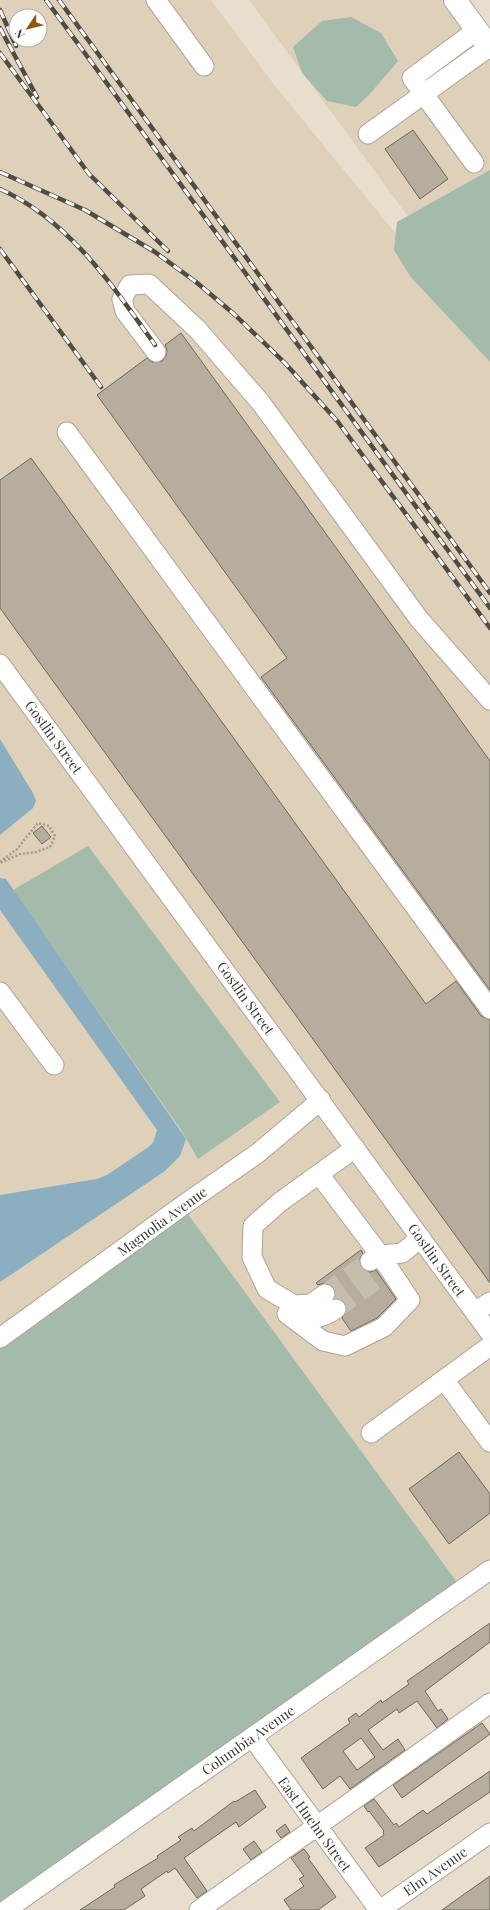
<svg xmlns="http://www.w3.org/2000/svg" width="490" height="1910" viewBox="0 0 490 1910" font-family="'Playfair Display',serif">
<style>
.built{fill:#ded0b9;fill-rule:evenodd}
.green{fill:#a4bbab}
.water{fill:#8baec0}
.building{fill:#b6ad9e;stroke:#706859;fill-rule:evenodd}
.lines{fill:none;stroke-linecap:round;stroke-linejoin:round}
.minor-tunnel{stroke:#c5bdae;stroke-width:19;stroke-dasharray:19 10;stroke-linecap:butt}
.minor-casing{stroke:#aea495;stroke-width:21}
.major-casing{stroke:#aea495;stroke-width:24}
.path{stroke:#a29c8f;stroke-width:2.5;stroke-dasharray:2 2;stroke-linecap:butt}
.minor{stroke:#fff;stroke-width:19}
.major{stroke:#fff;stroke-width:22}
.rail-casing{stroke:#504c44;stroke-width:4.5}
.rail{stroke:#fff;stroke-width:3;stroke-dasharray:9;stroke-linecap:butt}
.labels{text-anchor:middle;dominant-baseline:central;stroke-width:3;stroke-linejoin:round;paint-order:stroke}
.street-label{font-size:14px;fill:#3d3a33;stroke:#fff}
</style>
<rect width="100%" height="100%" fill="#e7decd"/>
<path class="built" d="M0,0H211L275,86L490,349V1570L462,1589L182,1206L0,1338ZM16,16H40V40H16Z
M249,0H455L490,48V328Z"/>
<path class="green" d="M351,17L381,33L398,61L369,95L356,107L327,101L302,73L293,47L322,21Z
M490,170V362L410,276L394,250L397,222Z
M88,846L280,1102L198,1159L181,1130L13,890Z
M182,1206L462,1589L0,1910V1338Z"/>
<path class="water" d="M0,739L33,793L36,801L33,808L0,835Z
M0,878L6,879L186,1139L180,1156L165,1171L0,1282V1195L97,1179L107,1175L147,1148L153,1143L157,1130L0,910Z"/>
<path class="building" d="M413,130L448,179L420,199L385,149Z
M181,333L490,761V990L261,677L287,658L97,395L147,358L152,362L162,361L166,356L167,350L165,345Z
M31,458L426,1004L456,981L481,1016L490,1020V1283L0,608V480Z
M42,826L51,837L42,844L33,833Z
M361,1250L363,1253L359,1261L361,1267L370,1272L376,1270L396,1299L377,1318L351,1331L342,1318L347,1309L345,1303L341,1299L335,1298L334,1288L330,1284L324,1283L318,1285L316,1283Z
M459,1452L490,1494V1513L449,1544L409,1489Z
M490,1623V1642L425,1691L438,1711L441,1709L448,1719L437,1728L417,1701L399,1713L397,1709L368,1730L383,1750L398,1739L405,1750L350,1789L340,1776L323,1789L301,1758L350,1723L348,1719L356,1713L359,1717L381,1700L382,1703L409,1684L407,1681ZM361,1738L375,1757L357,1770L343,1751Z
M482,1723L490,1734L402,1798L393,1785Z
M490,1771V1792L379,1867L365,1848L384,1835L383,1832L384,1831L369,1811L368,1812L364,1806L374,1799L394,1825L396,1823L399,1827L423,1810L427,1814Z
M255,1790L266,1807L239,1827L236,1822L184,1858L207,1891L197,1898L175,1868L168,1873L167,1871L141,1889L145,1896L124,1910H80L115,1887L114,1885L158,1858L157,1856L181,1840L178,1837L192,1828L194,1831L234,1801L235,1802Z
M285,1824L290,1832L281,1838L276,1831Z
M254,1841L262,1852L251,1860L243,1849Z
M304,1849L310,1857L308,1858L336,1897L318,1910H291L284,1900L304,1886L299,1879L304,1876L291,1858Z
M490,1876V1910H442L463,1895Z"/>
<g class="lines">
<path class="minor-tunnel" d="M325,1294L369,1262
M336,1309L380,1277"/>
<g class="minor-casing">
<path id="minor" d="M156,0L204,66
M368,134L489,47
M474,163L412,78L477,30
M156,352L125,311L122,299L130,285L149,284L198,330L261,403L419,619L490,700
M67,432L490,1009
M0,664L490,1333
M0,992L54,1065
M370,1261L380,1255L402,1253L421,1238
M325,1294L311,1304L294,1305L267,1289L252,1257L253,1226L280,1202L355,1148
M475,1312L490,1302
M287,1314L323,1341L345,1346L384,1327L410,1300L380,1255L319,1174
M291,1315C309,1319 319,1321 336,1309
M0,1338L182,1206L258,1153L321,1100
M445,1381L490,1442
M371,1433L490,1346
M252,1737L379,1910
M6,1910L490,1570
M199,1910L490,1703
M380,1910L490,1833"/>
</g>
<g class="major-casing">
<path id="major" d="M455,0L490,48"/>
</g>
<path class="path" d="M0,862L17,849L38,823L49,826L55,836L50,847L36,852L20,854L0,863"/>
<use href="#minor" class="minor"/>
<use href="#major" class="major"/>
<g class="rail-casing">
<path id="rail" d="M46,0L490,608
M59,0L490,593
M0,10L16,46
M0,28L37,97
M0,53L89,174L168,251
M0,172L85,210L155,252L196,282L234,314L284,362L338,422L490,628
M0,189C69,220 113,286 155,345
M0,249L101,387"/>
</g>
<use href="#rail" class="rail"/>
</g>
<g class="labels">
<g class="street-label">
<text transform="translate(54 737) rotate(54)">Gostlin Street</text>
<text transform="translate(246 998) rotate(54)">Gostlin Street</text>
<text transform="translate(162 1221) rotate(-36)">Magnolia Avenue</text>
<text transform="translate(437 1260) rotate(54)">Gostlin Street</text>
<text transform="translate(248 1740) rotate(-35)">Columbia Avenue</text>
<text transform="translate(315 1824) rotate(54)">East Huehn Street</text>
<text transform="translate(435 1871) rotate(-35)">Elm Avenue</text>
</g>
</g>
<g transform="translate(28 28) rotate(235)"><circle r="19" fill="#ffffff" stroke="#b1b0ad"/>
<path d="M0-3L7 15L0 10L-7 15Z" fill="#905711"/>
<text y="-6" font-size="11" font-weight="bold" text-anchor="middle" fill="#3d3a33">N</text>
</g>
</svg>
